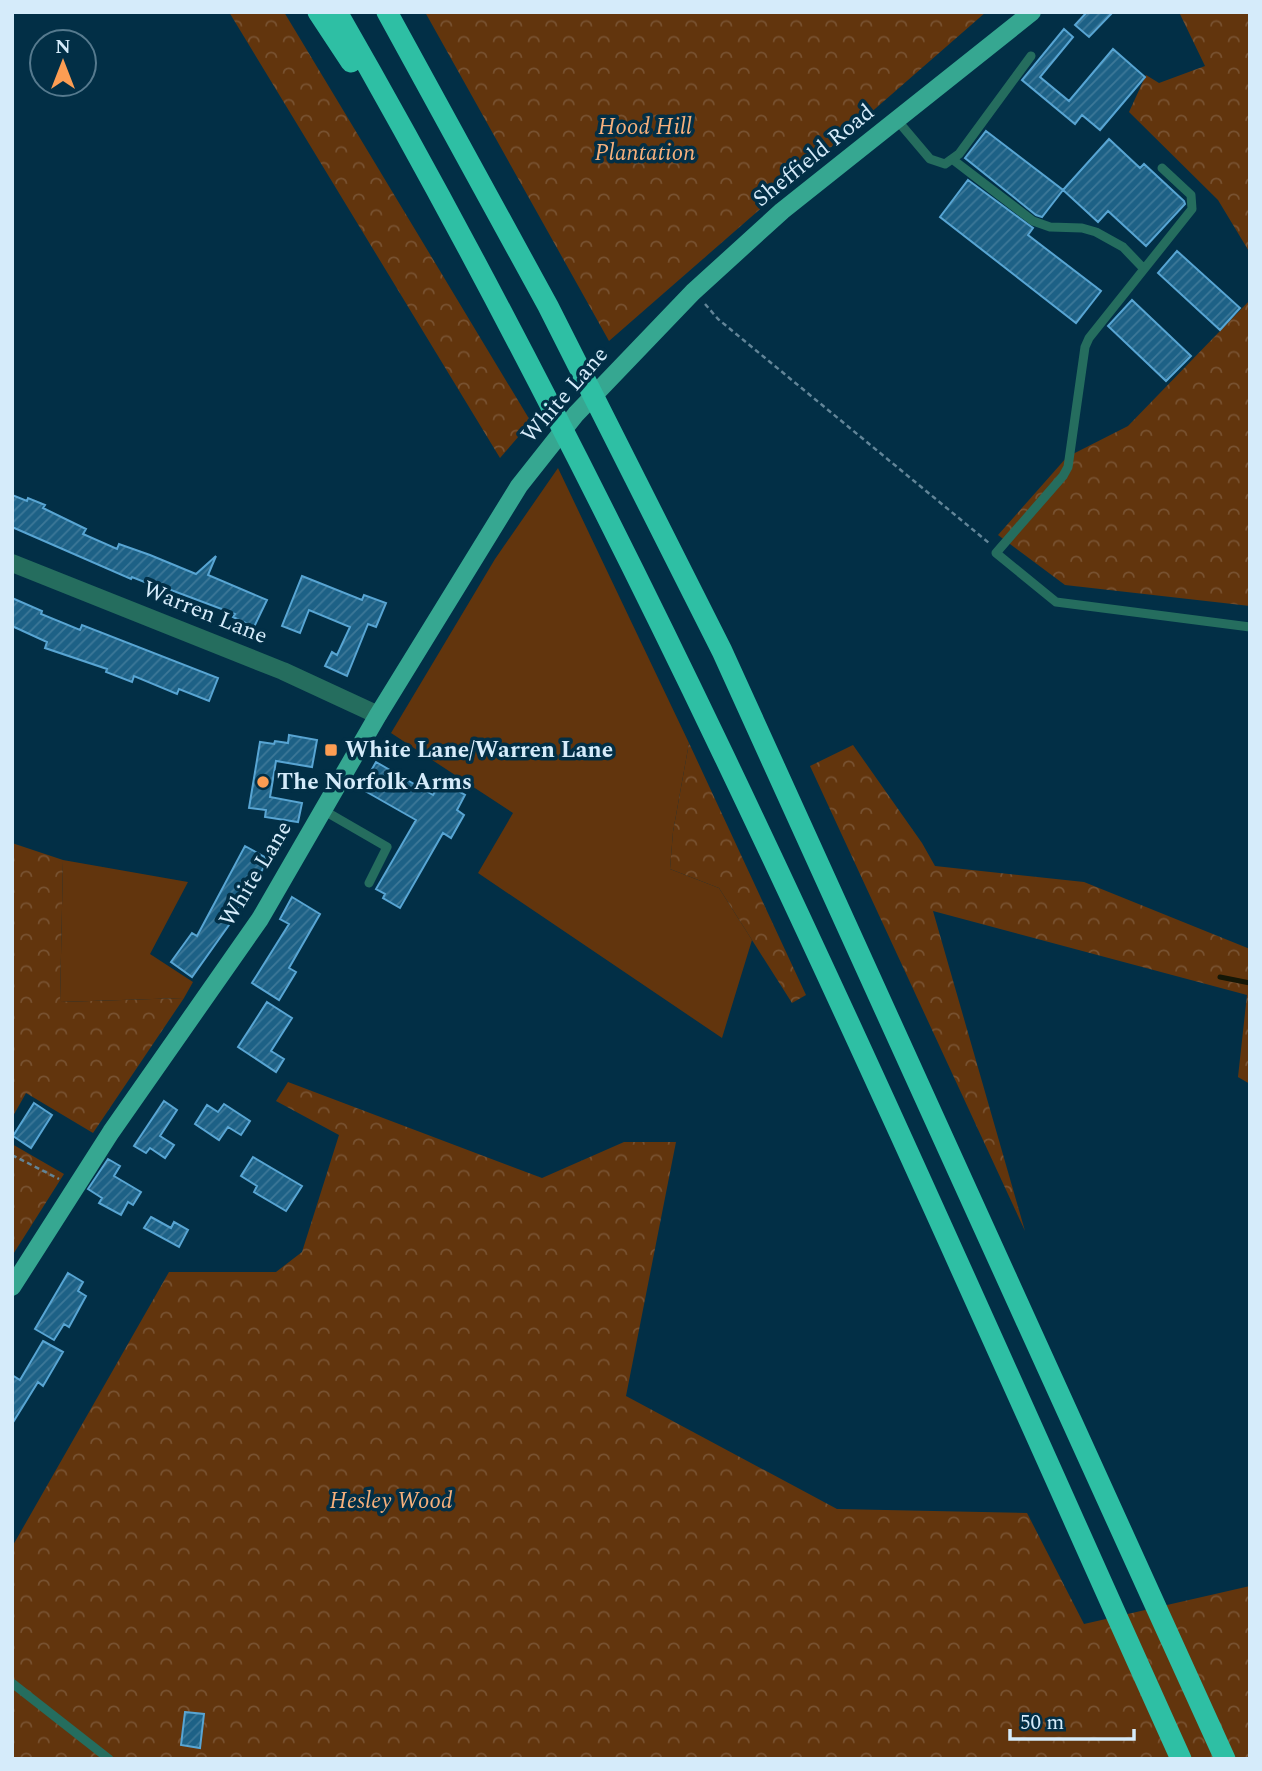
<svg xmlns="http://www.w3.org/2000/svg" width="1262" height="1771" viewBox="0 0 1262 1771" font-family="Spectral,serif">
<style>
.green{fill:#62350d}
.forest{fill:url(#forest-crowns)}
.lines{fill:none;stroke-linecap:round;stroke-linejoin:round}
.stream{stroke:#141707;stroke-width:5}
.building{fill:url(#building-hatch);stroke:#58a5d3;stroke-width:2}
.path{stroke:#628598;stroke-width:2.5;stroke-dasharray:5 3.5;stroke-linecap:butt}
.service{stroke:#256d5e;stroke-width:9}
.minor{stroke:#256d5e;stroke-width:18}
.primary{stroke:#36a791;stroke-width:18}
.motorway{stroke:#2ebfa4;stroke-width:21}
.poi-dot{fill:#fc9d53;stroke:#022f46;stroke-width:2.5}
.labels{text-anchor:middle;dominant-baseline:central;stroke-width:7;stroke-linejoin:round;paint-order:stroke}
.park-label{font-size:23px;font-style:italic;fill:#f6b07c;stroke:#022f46}
.street-label{font-size:23px;fill:#d5ebfa;stroke:#022f46}
.poi-label{font-size:23px;font-weight:bold;fill:#d5ebfa;stroke:#022f46;text-anchor:start}
</style>
<defs>
<pattern id="forest-crowns" width="20" height="18" patternUnits="userSpaceOnUse" patternTransform="scale(1.75)"><rect width="20" height="18" fill="#62350d"/><path d="M2 6a3 3 0 1 1 6 0M12 15a3 3 0 1 1 6 0" fill="none" stroke="#785231"/></pattern>
<pattern id="building-hatch" width="6" height="6" patternUnits="userSpaceOnUse" patternTransform="scale(1.75)"><rect width="6" height="6" fill="#1d6186"/><path d="M-1 1l2-2M0 6l6-6M5 7l2-2" fill="none" stroke="#3d7898"/></pattern>
</defs>
<rect width="100%" height="100%" fill="#022f46"/>
<path class="green" d="M558,468L689,743L673,832L670,869L719,888L752,940L722,1038L478,873L513,813L391,733L495,559Z
M63,860L188,882L150,954L193,982L184,998L60,1002Z"/>
<path class="forest" d="M229,12H284L531,422L500,458Z
M425,12H986L609,341Z
M1179,12H1250V253L1218,200L1129,112L1146,75L1159,83L1205,66Z
M1250,300V606L1065,585L998,535L1067,457L1128,426Z
M689,743L806,995L792,1003L719,888L670,869L673,832Z
M853,745L922,843L935,866L1084,882L1250,949V1084L1238,1077L1247,995L933,911L1025,1231L810,766Z
M12,843L63,860L60,1002L184,998L93,1133L26,1093L12,1118Z
M288,1082L542,1178L624,1142H676L626,1396L837,1509L1027,1513L1084,1624L1250,1586V1759H12V1547L169,1272H276L302,1252L339,1135L276,1101Z
M12,1144L64,1174L12,1256Z"/>
<g class="lines">
<path class="stream" d="M1220,977L1250,983"/>
</g>
<path class="building" d="M1087,12H1113L1089,37L1075,25Z
M1064,29L1073,37L1040,77L1069,101L1113,49L1145,77L1100,130L1082,115L1075,124L1022,80Z
M986,131L1063,190L1042,217L1036,215L965,158Z
M1109,139L1140,168L1144,164L1184,201L1185,204L1146,246L1108,211L1098,222L1063,190Z
M968,180L1033,228L1028,235L1101,291L1076,323L940,217Z
M1177,251L1240,308L1220,330L1158,273Z
M1132,300L1191,356L1166,381L1108,326Z
M12,495L27,501L28,498L45,505L43,508L86,529L83,534L117,549L119,544L150,555L196,574L216,556L208,575L267,600L254,627L233,617L235,614L163,587L162,589L132,577L131,579L12,527Z
M302,576L362,600L364,595L386,603L376,627L368,624L347,676L325,666L332,652L337,655L350,627L309,610L300,633L282,626Z
M12,598L42,611L41,614L80,630L82,625L218,678L209,701L179,689L177,694L134,676L132,682L106,672L107,669L45,648L47,642L12,626Z
M289,735L317,740L312,767L276,761L270,797L302,803L298,822L265,817L266,810L249,808L260,742L274,744L275,741L288,743Z
M376,762L433,795L441,781L465,795L457,810L464,815L451,838L443,833L400,908L383,898L385,894L376,889L416,820L365,791L371,781L367,778Z
M245,846L268,859L258,878L255,876L229,925L192,977L171,962L192,933L197,936Z
M292,897L320,914L289,968L296,972L279,1000L252,983L289,924L280,919Z
M267,1002L292,1018L271,1051L284,1059L276,1072L238,1047Z
M164,1101L177,1110L160,1136L174,1145L165,1158L150,1148L146,1153L134,1146Z
M34,1103L52,1115L31,1148L13,1136Z
M224,1104L250,1121L241,1135L228,1127L219,1140L195,1124L207,1105L218,1112Z
M253,1157L302,1186L286,1211L254,1192L257,1186L241,1176Z
M108,1159L120,1166L114,1176L141,1192L133,1205L128,1202L121,1215L99,1203L102,1198L88,1189Z
M151,1217L171,1228L174,1222L188,1230L179,1247L144,1228Z
M68,1273L83,1282L78,1291L86,1296L69,1327L64,1324L54,1340L35,1329Z
M43,1341L63,1352L43,1386L38,1382L12,1424V1375L20,1380Z
M185,1712L204,1714L200,1748L181,1745Z"/>
<g class="lines">
<path class="path" d="M705,304L718,319L989,543
M12,1155L59,1179
M1250,1637V1644"/>
<path class="service" d="M897,120L930,159L945,164L959,154L1031,56
M952,159L1033,221L1050,227L1082,228L1096,232L1123,247L1144,269
M1162,168L1191,195L1192,209L1089,338L1085,347L1068,467L1063,476L996,553L1056,602L1250,627
M323,810L387,847L369,883
M12,1683L109,1759"/>
<path class="minor" d="M12,563L283,671L378,715"/>
<path class="primary" d="M12,1287L111,1132L260,919L378,715L519,486L576,414L693,292L782,211L1032,12"/>
<path class="motorway" d="M318,12L351,62
M337,12C660,574 915,1169 1181,1759
M387,12L548,306L722,651L1225,1759"/>
</g>
<g class="poi-dot">
<rect x="324" y="743" width="14" height="14" rx="3.5"/>
<circle cx="263" cy="782" r="7"/>
</g>
<g class="labels">
<g class="park-label">
<text x="645" y="127">Hood Hill<tspan x="645" dy="26">Plantation</tspan></text>
<text x="391" y="1501">Hesley Wood</text>
</g>
<g class="street-label">
<text transform="translate(814 156) rotate(-39)">Sheffield Road</text>
<text transform="translate(565 395) rotate(-49)">White Lane</text>
<text transform="translate(205 613) rotate(22)">Warren Lane</text>
<text transform="translate(256 874) rotate(-59)">White Lane</text>
</g>
<g class="poi-label">
<text x="345" y="750">White Lane/Warren Lane</text>
<text x="277" y="782">The Norfolk Arms</text>
</g>
</g>
<rect width="1262" height="1771" fill="none" stroke="#d5ebfa" stroke-width="28"/>
<g transform="translate(63 63)"><circle r="33" fill="#022f46" stroke="#567a8e" stroke-width="2"/>
<path d="M0-5L12 26L0 18L-12 26Z" fill="#fc9d53"/>
<text y="-10" font-size="19" font-weight="bold" text-anchor="middle" fill="#d5ebfa">N</text>
</g>
<path d="M1010 1729v10h124v-10" fill="none" stroke="#d5ebfa" stroke-width="3.5"/>
<text x="1020" y="1729" font-size="21" fill="#d5ebfa" stroke="#022f46" stroke-width="5" paint-order="stroke">50 m</text>
</svg>
